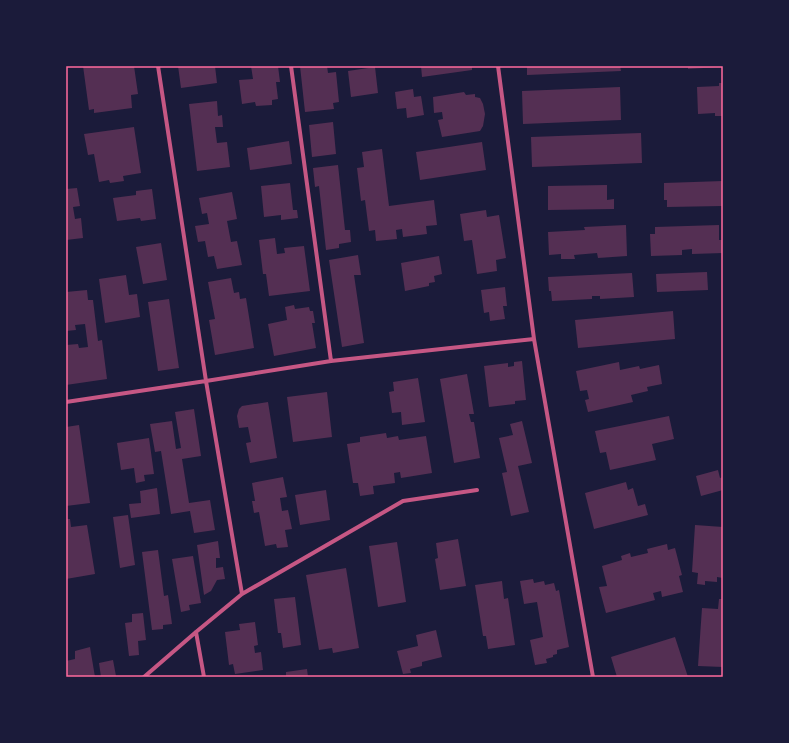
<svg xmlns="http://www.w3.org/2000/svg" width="789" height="743" viewBox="0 0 789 743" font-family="'DM Sans',sans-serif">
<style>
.building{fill:#542f53}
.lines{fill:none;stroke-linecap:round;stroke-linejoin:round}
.minor{stroke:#c65784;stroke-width:4}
.neatline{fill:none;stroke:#ff6b9d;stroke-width:1.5}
</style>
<rect width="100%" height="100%" fill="#1b1b3a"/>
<path class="building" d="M83,66H134L138,94L131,95L132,108L94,113V109L89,110Z
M178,66H215L217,83L181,88Z
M251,66H278L280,82H276L278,99L272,100V105L256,106L255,102L242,104L239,80L253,79Z
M300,66H327L328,73L336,72L339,102L333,103L334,109L305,112Z
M421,66H472V70L422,77Z
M527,66H620L621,71L527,75Z
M688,66H719V67L688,69Z
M375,67L378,93L351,97L348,71Z
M719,83H723V116H715V113L698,114L697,87L719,86Z
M620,87L621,120L523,124L522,91Z
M413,89L414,97L421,96L424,115L407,118L406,108L397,109L395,92Z
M464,92L466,95L475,94V97L480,98L483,104L485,114L483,126L480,131L442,137L438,120L443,119L442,112L434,113L433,97Z
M217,101L218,116L222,115L223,127H215L217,143L227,142L230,167L197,171L189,104Z
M333,122L336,154L312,157L309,125Z
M134,127L141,173L123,176L124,181L110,183L109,180L99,182L94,154L88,155L84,134Z
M641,133L642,163L532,167L531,137Z
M289,141L292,164L250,170L247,148Z
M482,142L486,170L420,180L416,152Z
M382,149L389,206L434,200L437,225L426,226L427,234L403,237L402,229L396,230L397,239L376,241L375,230L369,231L365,200L361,201L357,168L364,167L362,152Z
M338,165L345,230H350L351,242L339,244V248L326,250L319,186L315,187L313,168Z
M723,181V206L667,207V200H664V183Z
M290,183L293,210H297L298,218L281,220V215L264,217L261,186Z
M607,185V200L614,199V209L548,210V186Z
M77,188L80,206L73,207L75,219L81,218L83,238L66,240V189Z
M152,189L156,219L141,221L140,218L117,221L113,198L136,195V191Z
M232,192L237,219L227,221L231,242L237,241L242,265L217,269L214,256L208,257L205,241L198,242L195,226L209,224L207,213L202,214L199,198Z
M486,210L487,217L499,215L506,258L496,260L497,271L477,274L472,240L464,241L460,214Z
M626,225L627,256L598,258L597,253L574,255L575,259H561V254L549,255L548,232L585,230L584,227Z
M719,225V240H723V253L692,254V249L682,250V255L651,256L650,234H655V227Z
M275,238L277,254L285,253L284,248L304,246L310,291L269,296L266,274H263L259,240Z
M161,243L167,280L143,284L136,247Z
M358,255L361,275H354L364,343L342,347L329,260Z
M439,256L442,274L434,276L435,282L429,283V286L405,291L401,263Z
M707,272L708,290L657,292L656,274Z
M632,273L634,297L600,299V296H592V299L552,301L551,291H549L548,277Z
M126,275L129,295L137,294L140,317L105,323L99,279Z
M231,278L234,293L239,292L240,299L246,298L254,348L215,355L209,320L215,319L208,282Z
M505,287L507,306H503L505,319L490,321L489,312L484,313L481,290Z
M87,290L88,300H93L98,341L102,340L107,379L66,385V345L78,344L79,348L88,347L85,324L75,325L76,330L66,331V292Z
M169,299L179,368L158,371L148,302Z
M294,305L295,309L309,307L310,311H313L315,323H312L316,348L274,356L268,324L287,320L285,307Z
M673,311L675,339L578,348L575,320Z
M522,361L526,400L515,401V404L489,407L484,366L508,363V367L514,366V362Z
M619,362L620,370L639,366L640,369L659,365L662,384L647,387L648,391L631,395L633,402L588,412L585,400L589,399L587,390L580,391L576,371Z
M467,374L474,414H469L471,422H474L480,458L454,463L440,379Z
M418,378L425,422L402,425L401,412L392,413L389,392L394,391L393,382Z
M327,392L332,437L293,442L287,397Z
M268,402L277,458L250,463L246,443L251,442L248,427L239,428L237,416L239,409L242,406Z
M194,409L201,456L182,459L189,503L210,500L215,530L194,533L190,511L171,514L161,451L155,452L150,424L172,421L176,449L181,448L175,412Z
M669,416L674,439L652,444L656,460L610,470L606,452L600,453L595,431Z
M522,421L532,463L518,466L529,512L511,516L502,473L507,472L499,438L513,435L510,424Z
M79,425L90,503L66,506V427Z
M386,433L387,438L398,436L399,440L426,436L432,473L401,478L400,472L394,473L395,483L373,486L374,494L360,496L358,483H353L347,444L360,442V437Z
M149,438L154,474L144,475L145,481L136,483L134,468L121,470L117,443Z
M718,470L720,478L723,477V490L701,496L696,476Z
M283,477L287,497L280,498L282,511L288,510L292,529L285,530L288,547L277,548L276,544L265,546L259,512L254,513L252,501H255L252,483Z
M626,482L628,490L633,488L638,506L645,504L648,515L594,529L585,493Z
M157,488L160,514L131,518L129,504L141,503L140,491Z
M326,490L330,520L300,525L295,495Z
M128,515L135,565L120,568L113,517Z
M66,519H70L71,527L87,525L95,574L66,579Z
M695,525L723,527V578L717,577V582L705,581V585L697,584L698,573L692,572Z
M458,539L466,586L440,590L435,559L438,558L436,543Z
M218,541L220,558H216V568L223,567L225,579L217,580L211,591L204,595L197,545Z
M397,542L406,602L378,607L369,546Z
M667,544L668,550L675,548L682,575L679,576L683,592L662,597L661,591L653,593L655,600L606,613L599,587L607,586L602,566L622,560L621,556L630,553L631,557L648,553L647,549Z
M158,550L164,596L168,595L172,624L163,625V629L152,630L142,552Z
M193,556L201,603L189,605L190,610L181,612L172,559Z
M346,568L359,648L333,653L332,648L319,650L306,575Z
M533,579L534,583L544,581L545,585L554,583L556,591L559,590L569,647L557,650V654L553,655V657L546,659L547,663L535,665L530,640L543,637L537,602L524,604L520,581Z
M502,581L504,599L508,598L515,645L488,649L486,636H483L475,585Z
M295,597L301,645L283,648L281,633H278L274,599Z
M719,599H723V667L698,666L702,608L718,609Z
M143,613L146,640L138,641L139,655L129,656L125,623L132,622V614Z
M255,622L258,645L254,646L255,653L261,652L263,670L235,674L233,664L229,665L225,632L240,630L239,624Z
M436,630L442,657L422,662V666L410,669L411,673L403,674L397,651L418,646L416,635Z
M675,637L688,677H617L611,657Z
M90,647L95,677H66V661L75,659V651Z
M113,660L116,676L110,677H101L99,663Z
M307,669L308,677H286V672Z"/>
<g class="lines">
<path class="minor" d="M158,66L206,381L242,594
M291,66L331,361
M498,66L534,339L593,677
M66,402L206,381L331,361L534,339
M196,632L204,677
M144,677L196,632L242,594L403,501L477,490"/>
</g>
<rect width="789" height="743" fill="none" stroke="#1b1b3a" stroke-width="134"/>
<rect x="67" y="67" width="655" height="609" class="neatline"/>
</svg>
